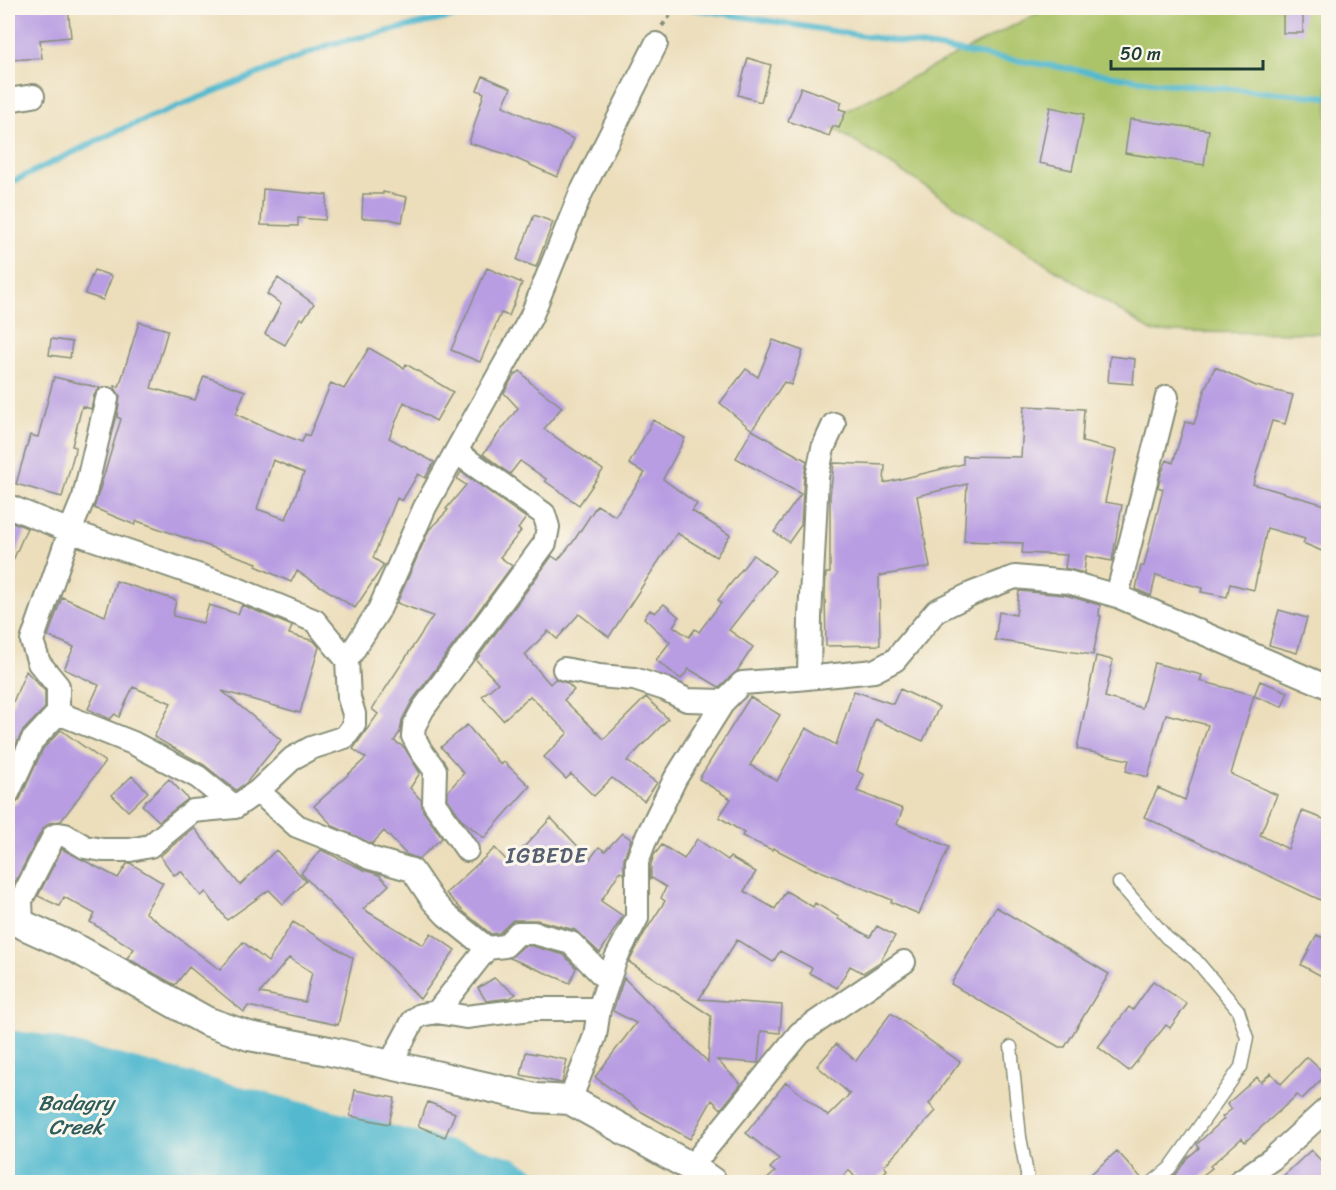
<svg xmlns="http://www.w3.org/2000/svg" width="1336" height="1190" viewBox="0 0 1336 1190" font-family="Sriracha,sans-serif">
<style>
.green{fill:#acc469;stroke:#66804e;stroke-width:1.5}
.water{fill:#52b9cf;stroke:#387b82;stroke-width:1.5}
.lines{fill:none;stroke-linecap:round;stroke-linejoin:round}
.stream{stroke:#52b9cf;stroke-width:6}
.building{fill:#b89de2;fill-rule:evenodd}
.service-casing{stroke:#868e78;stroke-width:15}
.minor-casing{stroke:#868e78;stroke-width:26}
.tertiary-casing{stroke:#868e78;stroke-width:32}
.path{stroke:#868e78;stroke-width:4;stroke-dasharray:4.5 4.5;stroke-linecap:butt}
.service{stroke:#fff;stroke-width:12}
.minor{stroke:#fff;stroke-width:22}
.tertiary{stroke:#fff;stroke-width:28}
.labels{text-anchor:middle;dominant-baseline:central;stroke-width:6;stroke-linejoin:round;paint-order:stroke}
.water-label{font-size:21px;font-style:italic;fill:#2c5c5b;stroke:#fbf7ec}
.quarter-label{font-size:22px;letter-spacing:1.5px;fill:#555f71;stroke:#fbf7ec}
</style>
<rect width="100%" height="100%" fill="#fbf7ec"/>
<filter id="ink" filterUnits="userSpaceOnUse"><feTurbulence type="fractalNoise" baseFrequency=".0167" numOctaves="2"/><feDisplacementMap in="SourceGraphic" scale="12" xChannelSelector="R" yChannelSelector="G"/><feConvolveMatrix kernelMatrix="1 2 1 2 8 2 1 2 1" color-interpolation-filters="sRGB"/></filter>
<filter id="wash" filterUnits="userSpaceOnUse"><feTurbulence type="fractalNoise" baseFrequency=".008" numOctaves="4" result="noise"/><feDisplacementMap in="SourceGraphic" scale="24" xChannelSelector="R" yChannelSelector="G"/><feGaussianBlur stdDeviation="1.35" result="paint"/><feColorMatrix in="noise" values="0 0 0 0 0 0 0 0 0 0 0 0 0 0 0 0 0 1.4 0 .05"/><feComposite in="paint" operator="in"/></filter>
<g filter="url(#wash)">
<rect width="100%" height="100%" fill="#ecdebb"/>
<path class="green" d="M1048,8H1328V333L1153,332L824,122Z"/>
<path class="water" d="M8,1033L45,1038L512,1160L550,1182H8Z"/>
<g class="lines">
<path class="stream" d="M689,8L1158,83L1328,97
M8,184L115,132L331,44L491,8
M8,1033L45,1038L512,1160L550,1182"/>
</g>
<g id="blocks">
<path class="building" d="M8,8H68L71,37L40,40L42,58L8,60Z
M1283,8H1303V33H1283Z
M748,58L771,65L761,102L738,95Z
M483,76L511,88L503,106L574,139L557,177L506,154L469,143L484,93L477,90Z
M801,87L842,102L839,109L846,111L839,128L833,126L829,136L788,121Z
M1050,107L1084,114L1072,170L1039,163Z
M1130,119L1209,130L1204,165L1125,153Z
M263,189L327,195L325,220L298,218V226L261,225Z
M383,192L407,197L402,222L389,219L362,218L363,194H383Z
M534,215L553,222L536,267L517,260Z
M487,268L522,283L509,316L501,313L480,362L451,350Z
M94,270L112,276L103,300L85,294Z
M278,278L314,304L303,320L300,318L285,345L265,334L281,304L267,294Z
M139,322L168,330L151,388L195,400L204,376L245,391L236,414L268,429L302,442L305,434L309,436L331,383L344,389L369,348L404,368L406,364L453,392L436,421L404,402L389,438L434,462L425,478L418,474L402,501L397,498L373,558L384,565L355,608L297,571L291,582L256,566L257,563L137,521L135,525L94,508L121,419L117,417L120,396L115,388V386L119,387ZM273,460L304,473L286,519L257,509Z
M51,339L72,342L70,358L49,355Z
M773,340L803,351L791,385L784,382L752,430L720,403L746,369L758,377Z
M1110,356L1135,359L1133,384L1108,382Z
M1215,367L1256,386L1293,395L1285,424L1272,421L1253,484L1329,506V554L1303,543L1305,539L1267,528L1254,590L1230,584L1227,597L1201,592L1202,588L1156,575L1151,596L1136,589L1141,566H1144L1163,489L1158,487L1161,474L1167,460L1173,463L1185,422L1194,424L1205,391H1204Z
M520,371L532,384L562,407L544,429L603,470L579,505L545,481L546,479L520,461L510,474L483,454L518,408L504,393L513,377Z
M54,377L100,388L94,395L91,409L82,406L72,446L76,447L62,497L16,484L30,435L38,437Z
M1024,406L1084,409L1082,442L1116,450L1105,502L1122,505L1112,561L1086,556L1084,573L1065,568L1067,555L1022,553L1023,543L964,541L967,484L917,496L930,567L879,576L880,645L826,646L825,594L826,573H830V496L834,463L885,465L884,483L963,464V456L1021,457Z
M653,420L685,438L663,479L697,504L692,511L730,535L716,557L677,533L609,637L579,614L557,639L548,631L525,655L550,684L555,679L567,683L574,690L564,700L604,739L646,697L668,719L627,761L657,783L644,801L612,778L594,796L571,774L566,779L544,757L568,733L530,696L503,720L482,696L498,683L476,660L552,556L558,560L573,542L597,505L615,516L645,473L629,464Z
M752,430L807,461L804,476L801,525L789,542L774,532L801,494L736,458Z
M461,472L526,518L518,529L521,531L500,557L512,566L412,701L402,720L400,732L394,741L404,747L420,773L410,788L421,800L423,811L442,838L419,859L406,854L384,831L372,844L333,826L314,806L366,758L353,749L378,714L372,709L433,616L397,603L429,530L448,510L446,509L466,485L457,479Z
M8,520L27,528L8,572Z
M753,555L775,571L729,630L753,647L737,671L719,687L689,669L681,679L656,660L670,642L644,618L650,610L655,613L664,604L679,617L673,626L689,637L695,629L699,632L721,603L718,600Z
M116,581L176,600L173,616L203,623L209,605L238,614L242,605L292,626L289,634L314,641L319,647L300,713L222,691L281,740L246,783L236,790L204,765L154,737L171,703L133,687L119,717L115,714L110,719L88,709L99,685L64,669L74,647L48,636L62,597L105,616Z
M1019,591L1065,595L1100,605L1099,616H1101L1093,655L995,640L999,612L1016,615Z
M1279,610L1307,618L1297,653L1269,645Z
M1096,656L1113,660L1105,697L1142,708L1154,663L1202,675L1200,681L1254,695L1231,774L1277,795L1260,835L1288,849L1302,811L1329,821V904L1144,817L1158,788L1185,800L1208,725L1166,714L1148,777L1126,771L1129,760L1077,749Z
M26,671L45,691V708L22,732L8,762V714Z
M1260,681L1288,692L1282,707L1254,696Z
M900,689L939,707L923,741L875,719L857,771L864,775L857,791L903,809L897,824L949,847L919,914L891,902L892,900L816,869V870L773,848L772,850L742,836L744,833L719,817L731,799L699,779L750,697L780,715L750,765L777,781L806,728L836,745L854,691L893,704Z
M467,725L501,765L504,762L530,786L484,838L462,820L448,799V791L464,773L441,747Z
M61,730L105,762L61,821L49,823L42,830L9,894L8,902V806L15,804L20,799L43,749Z
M132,776L148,792L128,811L112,795Z
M169,779L188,799L159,821L142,805Z
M551,818L590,859L599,847L605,851L622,833L631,839L624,858V874L620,871L601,901L623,916L600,953L575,930L537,920H513L499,933L491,934L464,912L446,893L495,848L509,863Z
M194,828L240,885L276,850L306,881L283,904L269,890L227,920L206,892L201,896L181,871L174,875L160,856Z
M697,839L728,860L730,857L756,872L744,891L775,909L786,891L813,907L815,903L839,917L838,919L870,937L877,926L895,936L880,962L863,973L850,966L837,988L809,973L812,968L780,951L773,962L737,940L699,999L782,1005L780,1033L761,1031L758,1063L717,1060L741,1084L721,1109L712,1100L690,1139L642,1112L595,1077L636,1023L613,1011L624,978L708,1062L711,1016L629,962L645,932L665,901L661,898L666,887L652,878L651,880V864L654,855L662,845L684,859Z
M62,849L118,878L127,864L130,863L163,883L145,912L220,970L243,942L268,962L293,922L353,958L338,1025L248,1006L244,1012L189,967L175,985L127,958L134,949L90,922L95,914L64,897L59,906L38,896ZM289,958L312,972L305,1002L260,993Z
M321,850L364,870L379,875L389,885L363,909L423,945L431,933L455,950L420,999L301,873Z
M996,907L1109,974L1065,1047H1059L951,984Z
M1317,935L1329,941V980L1301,965Z
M524,946H532L564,955L576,968L570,983L510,958Z
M494,978L516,994L510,998L486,1001L478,988Z
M1153,981L1187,1004L1170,1028L1166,1025L1129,1071L1098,1047L1129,1007L1133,1010Z
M891,1013L960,1062L929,1104L936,1111L884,1166L887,1170L873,1182H859L849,1170L838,1182H764L775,1172L770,1168L779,1159L746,1133L786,1082L828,1116L850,1094L817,1066L836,1044L856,1061Z
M526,1052L567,1060L562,1083L521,1075Z
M1307,1057L1326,1075L1302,1099L1297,1095L1245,1142L1242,1138L1210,1166L1212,1168L1194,1182H1165L1177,1173L1187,1158L1199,1148L1197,1144L1224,1119L1222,1117L1232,1109L1227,1104L1257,1077L1261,1082L1271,1073L1281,1084Z
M355,1090L395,1098L389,1124L350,1116Z
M428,1102L455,1113L445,1137L418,1126Z
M1311,1150L1329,1169V1175L1320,1182H1277Z
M1117,1151L1145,1182H1082Z"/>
</g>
</g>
<g filter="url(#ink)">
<use href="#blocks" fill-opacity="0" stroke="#868e78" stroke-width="1.5"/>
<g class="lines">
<g class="service-casing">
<path id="service" d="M1119,883L1167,938L1195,959L1238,1010L1247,1038L1241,1067L1170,1168L1153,1182
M1011,1047L1020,1137L1027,1174V1182"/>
</g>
<g class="minor-casing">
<path id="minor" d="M8,100L33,96
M456,452L544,514L548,527L545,543L423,709L414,726L413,736L421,751L435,770L434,803L467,850
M8,506L70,531L235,588L315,621L347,660L379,610L425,507L531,317L580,195L656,44
M1117,596L1167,397
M564,669L599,676L634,679L665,689L687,700L724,701
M809,678L810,617L817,477L823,448L834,424
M58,713L133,743L198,777L235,807
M258,791L297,826L350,847L370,858L412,870L433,901L446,915L487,948L505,946L518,933H534L571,943L608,981
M8,793L32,741L58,713V686L39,663L32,641L70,531L84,497L107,399
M22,925L21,900L54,836L59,834L65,835L85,847L103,850H130L150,846L193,811L235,807L258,791L293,758L311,748L345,737L354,725V714L349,698L347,660
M437,1012L487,948
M390,1064L413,1021L420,1015L437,1012L466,1017L531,1009H599
M570,1100L595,1036L599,1009L616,958L637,918V862L644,843L675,779L724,701L742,683L797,679L874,671L895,660L936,611L973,593L1015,577L1068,582L1117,596L1328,687
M691,1167L800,1033L904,962
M1239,1182L1272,1159L1328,1108"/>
</g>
<g class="tertiary-casing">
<path id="tertiary" d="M8,918L79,950L206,1021L249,1036L329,1051L536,1098L570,1100L691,1167L712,1182"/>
</g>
<path class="path" d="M662,26L676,8"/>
<use href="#service" class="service"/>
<use href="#minor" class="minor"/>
<use href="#tertiary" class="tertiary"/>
</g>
</g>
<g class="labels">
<g class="water-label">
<text x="76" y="1103">Badagry<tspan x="76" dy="24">Creek</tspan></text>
</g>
<g class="quarter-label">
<text x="547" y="855">IGBEDE</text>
</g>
</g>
<rect width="1336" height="1190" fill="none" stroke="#fbf7ec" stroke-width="30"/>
<path d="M1111 60v9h152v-9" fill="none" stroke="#1f3d34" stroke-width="3"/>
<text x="1120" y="60" font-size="18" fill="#1f3d34" stroke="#fbf7ec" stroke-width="4.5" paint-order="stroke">50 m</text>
</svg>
